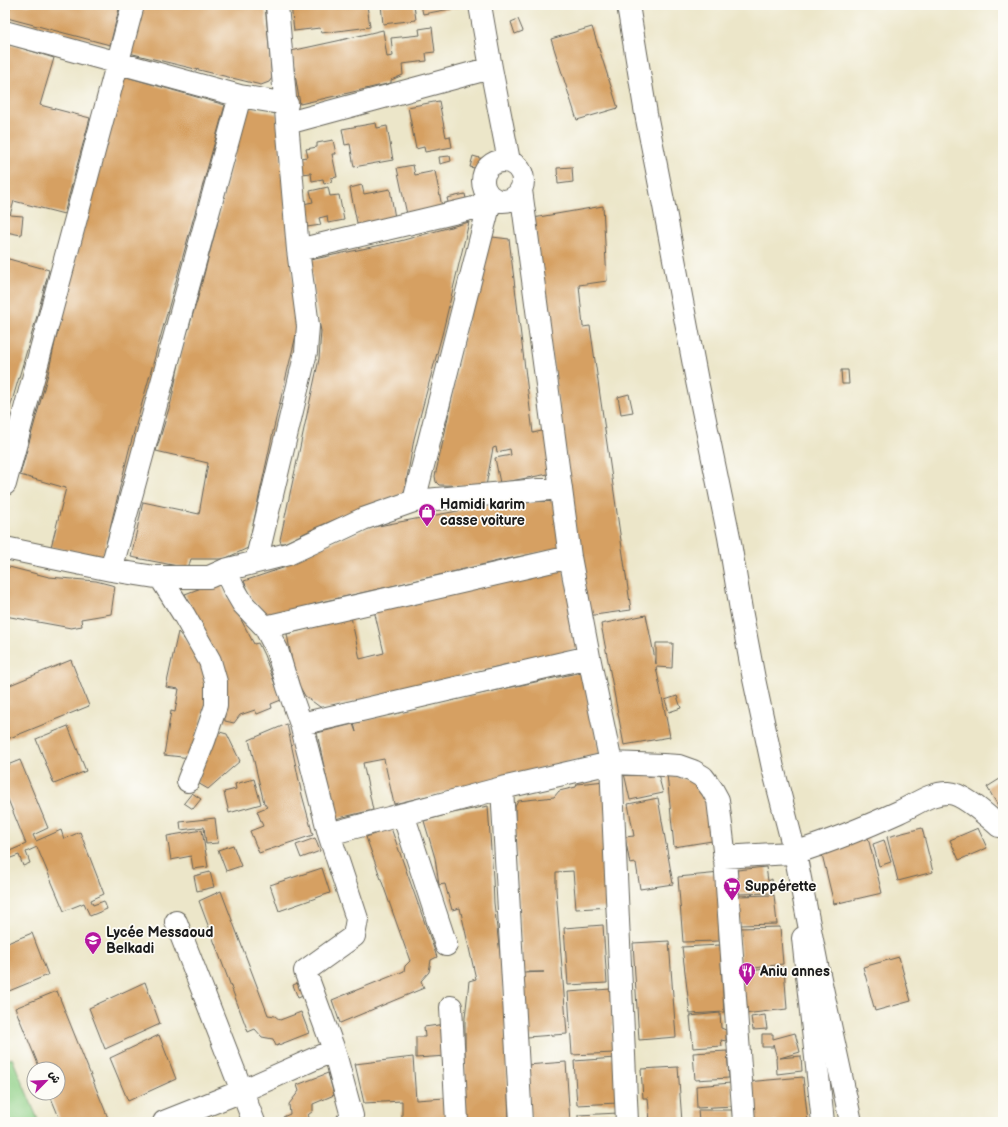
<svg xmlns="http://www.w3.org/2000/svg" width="1008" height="1127" viewBox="0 0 1008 1127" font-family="'Balsamiq Sans','Playpen Sans Arabic',sans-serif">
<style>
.green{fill:#8fd087;stroke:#567652}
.building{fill:#d6a062}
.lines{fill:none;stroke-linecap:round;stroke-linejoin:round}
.minor-casing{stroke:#656359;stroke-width:24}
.major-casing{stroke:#656359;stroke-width:24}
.minor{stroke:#fff;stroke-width:22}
.major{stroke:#fff;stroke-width:22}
.labels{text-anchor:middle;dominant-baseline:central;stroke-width:3.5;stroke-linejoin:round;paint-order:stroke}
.poi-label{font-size:14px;font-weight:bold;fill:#1c1c1c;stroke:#fdfcf7;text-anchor:start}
</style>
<rect width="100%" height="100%" fill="#fdfcf7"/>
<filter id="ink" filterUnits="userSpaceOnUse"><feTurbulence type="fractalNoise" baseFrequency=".025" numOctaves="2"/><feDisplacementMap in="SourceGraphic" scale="8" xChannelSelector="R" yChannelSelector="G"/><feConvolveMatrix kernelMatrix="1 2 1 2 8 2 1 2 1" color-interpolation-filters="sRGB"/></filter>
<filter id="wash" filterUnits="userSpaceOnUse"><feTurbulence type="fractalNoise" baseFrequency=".012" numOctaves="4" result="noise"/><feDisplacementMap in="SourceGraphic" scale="16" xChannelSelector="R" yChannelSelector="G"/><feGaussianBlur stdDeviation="0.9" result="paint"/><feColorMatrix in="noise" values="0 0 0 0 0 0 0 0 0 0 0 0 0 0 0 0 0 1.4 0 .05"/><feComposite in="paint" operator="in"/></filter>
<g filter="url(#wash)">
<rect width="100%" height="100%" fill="#ece6c9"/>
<path class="green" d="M12,1058L39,1122H5V1061Z"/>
<g id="blocks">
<path class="building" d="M11,5H120L110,45L7,18Z
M142,5H265L272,78L269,82L261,85L129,53Z
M291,5H367L370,27L321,33L320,28L294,31Z
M381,5H414L416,20L383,24Z
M421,5H461V7L423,14Z
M518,19L523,31L515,34L511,22Z
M432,27L435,52L426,53L427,61L402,64L403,75L391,80V83L344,94L300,104L291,51L337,41L383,30L387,57L393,56L391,38L420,35L419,29Z
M592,27L618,108L577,120L551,39Z
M5,43L54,58L40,105L90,118L64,214L14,201L10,215L23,216L21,235L6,232L8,225L5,232Z
M123,76L225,105L129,450L103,557L51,547L66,488L20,475L48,374L61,315Z
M439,101L446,137L450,136L452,147L425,152L424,147L416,149L408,107Z
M247,107L277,114L298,327L274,427L248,548L224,559H191L188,568L131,557L143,502L199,514L208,463L156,451L171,402L182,349L197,301L217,225L230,168Z
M376,123L377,128L387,126L393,160L354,167L350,144L345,145L342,129Z
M333,140L336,154H332L337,177L331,178L332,182L324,184L323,179L312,181L311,173L302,174L299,158L308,157L306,149L317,147V143Z
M450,156L451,161L440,164L439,157Z
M473,156L486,160L483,170L470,167Z
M413,165L415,175L435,171L443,212L408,219L397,168Z
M572,167L573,182L558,184L557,168Z
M362,185L364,194L390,189L395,218L358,228L350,188Z
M328,187L330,196L339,195L344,220L328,223L327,216L319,218L321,225L307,227L303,204L313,202L310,191Z
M465,194L467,203L449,206L447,198Z
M603,206L607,281L579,285L583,327L590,326L631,610L587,616L533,218Z
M469,222L443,331L414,439L405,489L403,494L358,510L317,527L284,543H281L280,540L319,359L321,331L316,308L310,260L400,241Z
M484,236L509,239L533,433L550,429L559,472L500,483L495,458L511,455L510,449L497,452L496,447L493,448L486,486L439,485L436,482L435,476L444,437Z
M5,258L49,270L37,316L5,425Z
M841,370H848L849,384H842Z
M629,394L633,412L621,414L618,397Z
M554,500L562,548L502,560L418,580L321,602L270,617L252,600L244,581L286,567L284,563L368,528L489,505Z
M5,566L49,577L96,581L115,586L111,614L81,619L82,626L71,628L5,616Z
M563,567L582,648L531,660L508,664L439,681L327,708L320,707L305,696L300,687L292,661L287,634L351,617L360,659L384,653L374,610Z
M220,581L226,598L230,599L254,644L258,643L264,655L281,700L271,704L272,708L257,714L255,710L240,715L234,723L225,721L224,706L202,632L185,594Z
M646,615L656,664V643H673L672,668L656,667L670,737L624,745L601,624Z
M178,632L204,661L210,689L191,758L164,755L171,711L175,712L179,689L166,687Z
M71,660L89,706L5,740V687Z
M582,672L600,754L394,804L384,759L363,763L373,810L335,819L317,733L353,724L356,732L354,723L470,696Z
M677,696L681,708L669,712L665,700Z
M287,724L302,795L313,835L259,853L250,831L263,826L257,811L267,807L264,803L249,740Z
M68,726L86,771L54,784L36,739Z
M216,731L227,734L240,761L208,789L196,782Z
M20,760L48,828L33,835L36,841L61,830L64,839L80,832L104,894L91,900L93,905L104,901L107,909L90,916L84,903L64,911L37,847L26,852L30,863L23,866L19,855L5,860V853L26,844L5,792V766Z
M646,768L648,777L658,774L663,793L630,800L624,773Z
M667,774L694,782L707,797L712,841L674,847Z
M1003,777V814L987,787Z
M254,779L261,804L229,813L224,792L236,789L235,784Z
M605,781L612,907L576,909L573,871L556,872V889L567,1034L527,1037L523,973L544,972H523L515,831V807L518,801L554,797L559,791L576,787L577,784Z
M192,793L201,799L193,809L184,803Z
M658,798L673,884L640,889L636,863L630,864L625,837L634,836L628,804Z
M488,806L493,878L494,903L502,971L505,1012L509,1122H465V1018L469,981L476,979L460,908L452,910L445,884L439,885L435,858L424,821L453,813Z
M215,818L218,843L206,844L204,827L181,830L180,822Z
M391,828L437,957L431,960L429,972L421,981L424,988L340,1023L332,1000L404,971L405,966L410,961L366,837Z
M922,828L933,872L898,881L887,837Z
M978,828L987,848L959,860L950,840Z
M202,830L208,867L193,869L191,856L171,860L167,836Z
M867,834L882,893L834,904L820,846Z
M315,838L320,851L301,858L296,845Z
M884,840L891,862L879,866L873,844Z
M233,845L241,866L226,871L218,850Z
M766,867L768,881L772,879L773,893L739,894L737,870Z
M322,868L330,893L279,911L270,885Z
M210,872L214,887L197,891L194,876Z
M720,873L719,941L683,942L678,877Z
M221,891L268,1015L275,1016L280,1020L301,1012L309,1033L276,1046L273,1039L262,1037L255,1029L248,1032L199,901Z
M774,895L777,924L740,925L738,896Z
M603,925L607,983L568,985L564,928Z
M780,927L783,964L741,970L739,928Z
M32,933L48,975L9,991L5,980V944Z
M669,941L676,1037L639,1040L633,943Z
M720,945L724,1012L690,1014L682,947Z
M899,957L911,1001L875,1011L863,967Z
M784,967L787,1009L744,1014L740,972Z
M317,975L323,988L298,998L293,985Z
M145,982L160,1024L105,1049L89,1008Z
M611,989L614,1053L572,1055L568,992Z
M57,991L108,1118L98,1122H61L49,1093H58V1069H40L15,1008Z
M720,1013L721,1028L726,1030V1041L721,1040L722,1046L693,1048L690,1016Z
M765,1015L767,1029L753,1030L751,1017Z
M446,1024L447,1056L416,1058V1037H425L424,1027Z
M795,1033L800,1052L780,1058L801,1056L802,1071L777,1074L776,1058H777L773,1044V1047H762V1034H773V1039Z
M159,1035L176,1079L128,1101L110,1058Z
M727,1051L729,1078L695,1080L693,1053Z
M413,1057L416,1100L445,1098L447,1119L402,1122V1101L364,1103L355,1064Z
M615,1058L618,1103L577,1105L574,1061Z
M566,1062L570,1122H531L527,1065Z
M678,1067L682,1122H650L648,1098H643L641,1069Z
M328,1073L334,1095L313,1104V1111L308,1115L311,1122H285L283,1117L290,1114L289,1104L299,1091L297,1085Z
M803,1077L808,1122H749L746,1082Z
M731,1083L733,1106L697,1108L696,1086Z
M698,1110H732L733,1122H699Z
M619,1113L620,1122H578V1115Z"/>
</g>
</g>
<g filter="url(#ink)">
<use href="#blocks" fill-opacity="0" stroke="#656359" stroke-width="1"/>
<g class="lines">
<g class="minor-casing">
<path id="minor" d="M480,5L491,68L509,161
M5,32L240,96L287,104
M288,123L491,68
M483 181a20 20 0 1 1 40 0a20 20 0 1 1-40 0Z
M521,190L570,557L589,657L611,763L627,1122
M298,250L474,208L480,205L489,196
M5,484L133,5
M414,501L561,488
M5,548L111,570L155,577H209L225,570L288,554L363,519L414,501L491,198
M256,562L306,352L308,326L298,250L277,5
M111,570L240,96
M225,570L233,587L243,604L265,627L277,650L288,687L301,724L329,834L357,919L354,936L305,971L334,1050L352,1116L347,1122
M160,577L184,615L210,661L216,682V706L204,741L188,781
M265,627L570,557
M301,724L589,657
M502,788L521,1122
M403,814L446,945
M329,834L502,788L611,763L663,765L679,766L693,771L703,777L712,789L718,800L725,859L744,1122
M724,857C741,856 757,855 773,854C781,853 790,854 797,852C832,841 866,827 899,812C915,805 931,792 949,793C964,794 987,816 999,826
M176,922L254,1122
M803,938L823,1122
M451,1007L457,1122
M164,1122L242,1091L334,1050"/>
</g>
<g class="major-casing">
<path id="major" d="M628,5L646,114L664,206L697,381L729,537L741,610L754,679L773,768L795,853L817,965L851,1122"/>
</g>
<use href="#minor" class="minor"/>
<use href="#major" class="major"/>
</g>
</g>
<defs>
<g id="shop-pin" transform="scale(0.9)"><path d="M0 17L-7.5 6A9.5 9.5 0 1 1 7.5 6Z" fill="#b5179e" stroke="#fdfcf7"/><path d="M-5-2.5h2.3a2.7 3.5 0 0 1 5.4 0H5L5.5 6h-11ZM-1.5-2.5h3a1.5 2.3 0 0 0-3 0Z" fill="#fff"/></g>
<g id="supermarket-pin" transform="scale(0.9)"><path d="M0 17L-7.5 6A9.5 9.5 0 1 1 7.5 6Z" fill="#b5179e" stroke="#fdfcf7"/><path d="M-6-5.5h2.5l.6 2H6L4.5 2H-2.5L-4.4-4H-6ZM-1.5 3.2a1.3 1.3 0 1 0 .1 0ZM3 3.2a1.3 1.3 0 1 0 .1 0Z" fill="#fff"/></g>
<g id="school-pin" transform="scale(0.9)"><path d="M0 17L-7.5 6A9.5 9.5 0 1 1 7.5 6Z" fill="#b5179e" stroke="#fdfcf7"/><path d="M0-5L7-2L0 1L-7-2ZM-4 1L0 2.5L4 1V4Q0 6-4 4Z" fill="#fff"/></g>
<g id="restaurant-pin" transform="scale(0.9)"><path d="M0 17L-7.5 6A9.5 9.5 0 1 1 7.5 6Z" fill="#b5179e" stroke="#fdfcf7"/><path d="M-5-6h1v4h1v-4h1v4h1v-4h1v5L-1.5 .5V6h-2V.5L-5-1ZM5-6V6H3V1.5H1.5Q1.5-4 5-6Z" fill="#fff"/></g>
</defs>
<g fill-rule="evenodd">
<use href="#shop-pin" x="427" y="512"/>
<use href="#supermarket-pin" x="732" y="886"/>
<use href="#school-pin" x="93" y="940"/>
<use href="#restaurant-pin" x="747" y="971"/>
</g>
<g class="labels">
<g class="poi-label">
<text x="440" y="504">Hamidi karim<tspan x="440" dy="16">casse voiture</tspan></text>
<text x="745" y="886">Suppérette</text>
<text x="106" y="932">Lycée Messaoud<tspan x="106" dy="16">Belkadi</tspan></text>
<text x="760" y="971">Aniu annes</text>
</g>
</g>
<rect width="1008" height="1127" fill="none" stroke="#fdfcf7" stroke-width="20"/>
<g transform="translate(46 1081) rotate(66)"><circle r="19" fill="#fdfcf7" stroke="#a3a29f"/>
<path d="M0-3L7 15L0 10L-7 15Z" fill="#b5179e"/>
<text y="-6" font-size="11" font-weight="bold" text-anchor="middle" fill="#1c1c1c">ش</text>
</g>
</svg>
